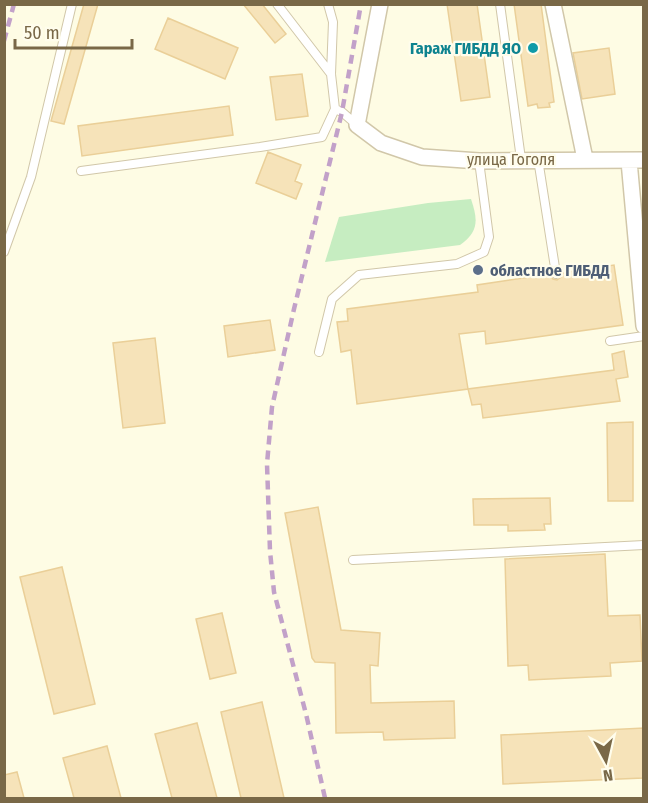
<svg xmlns="http://www.w3.org/2000/svg" width="648" height="803" viewBox="0 0 648 803" font-family="'Fira Sans Condensed',sans-serif">
<style>
.green{fill:#c6edc1}
.building{fill:#f6e3b9;stroke:#eacf98;stroke-width:1.5}
.lines{fill:none;stroke-linecap:round;stroke-linejoin:round}
.lane-casing{stroke:#d1c7a9;stroke-width:10}
.street-casing{stroke:#d1c7a9;stroke-width:18}
.lane{stroke:#fff;stroke-width:8}
.street{stroke:#fff;stroke-width:15}
.rail{stroke:#c2a1c9;stroke-width:4.5;stroke-dasharray:9 6;stroke-linecap:butt}
.culture-dot{fill:#0f9aa8;stroke:#fffdec;stroke-width:2}
.service-dot{fill:#5c6f8a;stroke:#fffdec;stroke-width:2}
.labels{text-anchor:middle;dominant-baseline:central;stroke-width:4.5;stroke-linejoin:round;paint-order:stroke}
.culture-label{font-size:16px;font-weight:bold;fill:#0d838f;stroke:#fffdec;text-anchor:end}
.street-label{font-size:16px;fill:#796847;stroke:#fffdec}
.service-label{font-size:16px;font-weight:bold;fill:#4e5e75;stroke:#fffdec;text-anchor:start}
</style>
<rect width="100%" height="100%" fill="#fefce4"/>
<path class="green" d="M471,199C478,220 479,231 460,245L325,262L339,217L428,203Z"/>
<path class="building" d="M84,4H98L64,124L51,121Z
M243,4H262L286,34L275,43Z
M447,4H477L490,97L461,101Z
M514,4H541L554,102L549,103L550,107L538,108L537,104L528,106Z
M168,18L238,48L225,79L155,49Z
M609,48L615,94L582,99L573,53Z
M302,74L308,116L276,120L270,77Z
M229,106L233,135L82,156L78,126Z
M268,152L301,165L295,181L302,184L296,199L256,183Z
M614,265L623,325L486,344L485,331L459,334L468,389L357,404L351,350L341,352L337,322L348,321L347,309L478,292L477,285L550,274L553,279L557,280L561,277L562,273Z
M270,320L275,350L228,357L224,326Z
M155,338L165,423L123,428L113,343Z
M624,351L628,377L616,379L620,401L483,418L481,404L472,405L468,389L614,370L612,354Z
M633,422V501H608L607,423Z
M550,498L551,524H544L545,530L508,531V525H474L473,499Z
M318,507L341,630L380,633L378,666L370,665L371,703L454,701L455,738L384,740L383,732L336,733L335,663L315,662L312,658L285,513Z
M605,554L608,616L640,615L642,661L610,663L611,676L529,680L528,665L508,666L505,559Z
M62,567L95,704L54,714L20,577Z
M222,613L236,673L210,679L196,619Z
M262,702L284,798H241L221,712Z
M197,723L217,798H172L155,734Z
M644,728L643,778L503,784L501,735Z
M107,746L121,798H74L63,758Z
M17,772L24,798H4V775Z"/>
<g class="lines">
<g class="lane-casing">
<path id="lane" d="M277,4L331,74
M328,4L333,22L331,74L335,109L342,112L357,125
M500,4L521,159
M538,159L556,274
M81,171L260,147L322,137L335,109
M4,252L31,177L72,4
M610,341L644,336
M319,352L332,299L359,275L457,264L484,252L489,237L479,161
M353,560L644,545"/>
</g>
<g class="street-casing">
<path id="street" d="M380,4L357,125L381,143L422,157L479,161L644,160
M553,4L585,159
M629,161L644,326"/>
</g>
<use href="#lane" class="lane"/>
<use href="#street" class="street"/>
<path class="rail" d="M4,41L14,4
M325,798L306,714L274,592L270,551L267,464L272,407L294,309L342,112L361,4"/>
</g>
<circle class="culture-dot" cx="533" cy="48" r="6"/>
<circle class="service-dot" cx="478" cy="270" r="6"/>
<g class="labels">
<g class="culture-label">
<text x="521" y="48">Гараж ГИБДД ЯО</text>
</g>
<g class="street-label">
<text x="511" y="159">улица Гоголя</text>
</g>
<g class="service-label">
<text x="490" y="270">областное ГИБДД</text>
</g>
</g>
<rect width="648" height="803" fill="none" stroke="#796847" stroke-width="12"/>
<g transform="translate(606 761) rotate(172)" stroke="#fffdec" stroke-width="4.5" paint-order="stroke">
<path d="M0-4.5L10 22L0 15L-10 22Z" fill="#796847"/>
<text y="-9" font-size="16" font-weight="bold" text-anchor="middle" fill="#796847">N</text>
</g>
<path d="M15 39v9h117v-9" fill="none" stroke="#796847" stroke-width="3"/>
<text x="24" y="39" font-size="18" fill="#796847" stroke="#fffdec" stroke-width="4.5" paint-order="stroke">50 m</text>
</svg>
